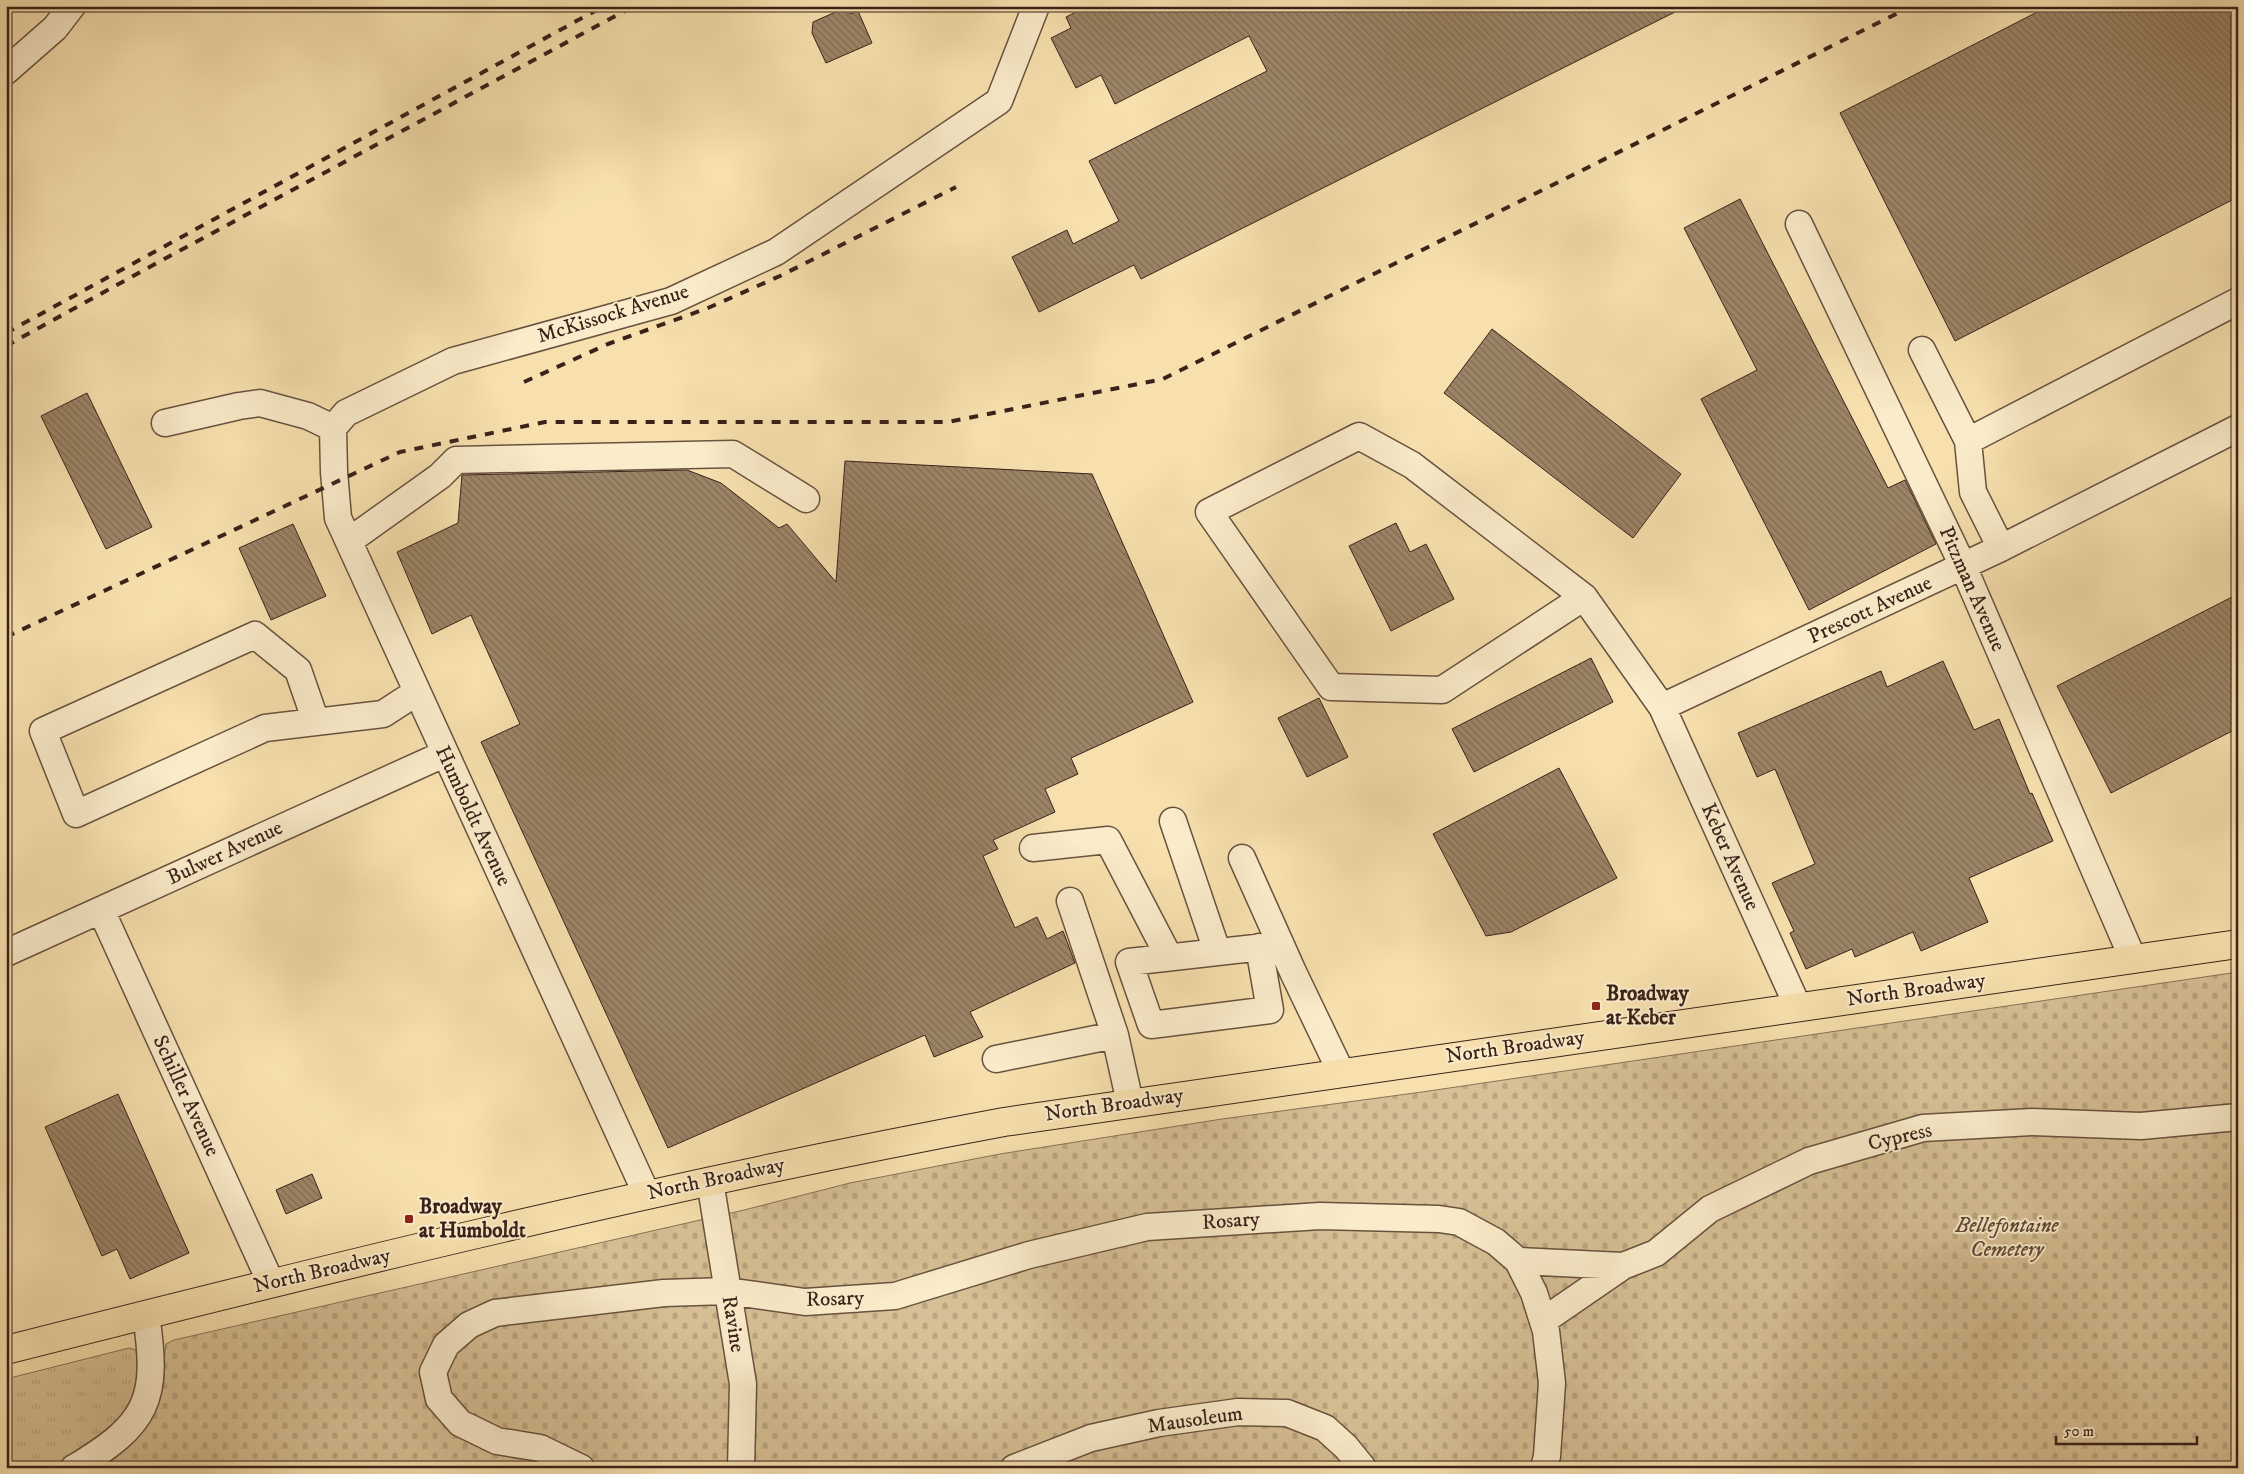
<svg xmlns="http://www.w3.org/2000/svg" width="2244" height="1474" viewBox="0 0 2244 1474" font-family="'IM FELL DW Pica',serif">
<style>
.cemetery{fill:url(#cemetery-stones);stroke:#887158}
.park{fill:url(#park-tufts);stroke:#887158}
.building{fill:url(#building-back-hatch);stroke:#39221a}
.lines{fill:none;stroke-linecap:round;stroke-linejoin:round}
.minor-casing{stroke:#68523f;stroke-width:29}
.major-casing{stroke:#39221a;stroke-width:30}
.minor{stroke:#faebca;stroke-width:26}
.major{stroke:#f7e0ae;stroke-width:28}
.rail{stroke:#39221a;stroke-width:4;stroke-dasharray:9 9;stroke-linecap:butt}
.poi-dot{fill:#8f2418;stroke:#faebca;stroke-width:2}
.labels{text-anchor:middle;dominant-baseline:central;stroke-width:4;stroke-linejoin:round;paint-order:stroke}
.street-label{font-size:21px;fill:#39221a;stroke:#faebca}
.poi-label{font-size:21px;font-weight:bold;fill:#39221a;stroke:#faebca;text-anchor:start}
.park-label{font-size:21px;font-style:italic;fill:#604a39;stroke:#faebca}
</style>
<defs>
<pattern id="cemetery-stones" width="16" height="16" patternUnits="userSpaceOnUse" patternTransform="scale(1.25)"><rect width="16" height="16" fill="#d7c095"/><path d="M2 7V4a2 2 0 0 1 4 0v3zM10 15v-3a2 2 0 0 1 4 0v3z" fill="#b9a580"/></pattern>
<pattern id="park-tufts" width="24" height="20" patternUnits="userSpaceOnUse" patternTransform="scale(1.25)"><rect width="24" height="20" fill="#d7c095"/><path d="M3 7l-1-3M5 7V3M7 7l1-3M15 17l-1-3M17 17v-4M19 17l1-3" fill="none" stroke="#b9a580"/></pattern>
<pattern id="building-back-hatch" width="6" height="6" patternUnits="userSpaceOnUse" patternTransform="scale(1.25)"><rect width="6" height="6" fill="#9c8567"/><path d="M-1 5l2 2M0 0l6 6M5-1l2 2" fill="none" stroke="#806c54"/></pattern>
</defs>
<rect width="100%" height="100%" fill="#f7e0ae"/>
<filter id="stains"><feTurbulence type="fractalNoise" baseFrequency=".004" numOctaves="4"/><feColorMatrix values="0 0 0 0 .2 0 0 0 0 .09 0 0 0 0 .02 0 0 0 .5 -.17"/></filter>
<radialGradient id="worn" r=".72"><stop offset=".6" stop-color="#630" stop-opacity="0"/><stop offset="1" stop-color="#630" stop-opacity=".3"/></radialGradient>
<path class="cemetery" d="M2238,972V1468H95C129,1446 154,1429 163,1387C166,1373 163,1358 166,1344L174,1340L744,1210L850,1183L1000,1154L1222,1119L1422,1092Z"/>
<path class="park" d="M129,1348L136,1350C142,1403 120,1422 78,1449C70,1455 59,1466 49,1468C36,1471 19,1468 6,1468V1379Z"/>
<path class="building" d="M1088,6H1138L1140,12L1151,6H1687L1141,279L1134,265L1039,312L1012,257L1067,230L1073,244L1119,221L1089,161L1267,71L1249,36L1115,104L1101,75L1076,88L1051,38L1071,28L1066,17Z
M2049,6H2238V197L1955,341L1840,113Z
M847,7L850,14L858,11L872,43L826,63L812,33L813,22Z
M1740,199L1888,488L1905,480L1936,544L1809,610L1701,399L1757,370L1684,228Z
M1492,329L1681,474L1633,538L1444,393Z
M87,393L152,527L106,549L41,416Z
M845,461L1092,474L1193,702L1071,758L1078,774L1045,789L1055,812L993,840L998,849L983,856L1015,928L1037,917L1047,939L1063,931L1075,963L970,1012L983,1037L934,1057L925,1035L668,1148L481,742L520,724L471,615L432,634L397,552L458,523L462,475L687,470L721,483L779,528L787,524L836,582Z
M1396,523L1410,552L1426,544L1454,599L1391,631L1349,546Z
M293,524L326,596L271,620L239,548Z
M2238,594V728L2111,793L2057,686Z
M1591,658L1613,702L1474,772L1452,729Z
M1943,661L1974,730L1999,719L2030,794L2032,793L2053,841L1969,878L1988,922L1921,951L1913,932L1855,957L1852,949L1806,969L1790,933L1794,931L1772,883L1815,864L1775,769L1757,777L1738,733L1881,671L1887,687Z
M1319,698L1348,757L1307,777L1278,718Z
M1559,768L1617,878L1511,932L1486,936L1433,834Z
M118,1094L189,1253L130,1279L117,1249L102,1256L45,1127Z
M312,1174L322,1198L286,1214L276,1190Z"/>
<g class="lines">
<g class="minor-casing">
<path id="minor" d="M6,71L55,28L72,6
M1799,224L1963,566L2133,959
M1922,350L1968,441
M165,423L239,406L260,403L308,416L333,428
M333,428L346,413L453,361L671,301L776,252L999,101L1036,6
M333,428L334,472L338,518L647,1195
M349,541L440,476L456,460L733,454L806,499
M2001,548L1973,492L1968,441L2238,301
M1584,597L1442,690L1331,687L1209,512L1359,436L1412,465L1584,597L1662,707L1798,1007
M1662,707L2001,548L2238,428
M316,722L298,670L255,635L43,731L76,814L265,728L383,714L417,692
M1173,821L1217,951
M1033,848L1108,840L1169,957
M1242,858L1293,972L1341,1072
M1070,901L1115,1035L1130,1103
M101,910L271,1283
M1259,947L1270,1010L1151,1025L1129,962L1281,945
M6,953L444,754
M996,1059L1115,1035
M710,1181L743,1384L741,1468
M1518,1261L1623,1266L1656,1253L1710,1209L1809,1161L1923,1128L2032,1122L2141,1126L2238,1117
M1543,1321L1623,1266
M74,1468C148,1424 159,1400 146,1315
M581,1468L540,1448L497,1441L460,1423L439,1399L433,1372L446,1345L469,1325L495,1313L664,1293L727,1291L805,1302L895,1296L1029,1255L1147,1227L1320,1216L1439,1219L1459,1222L1496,1242L1518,1261L1534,1293L1546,1331L1552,1383L1547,1456L1544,1468
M1014,1468L1091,1438L1159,1423L1238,1412L1287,1413L1325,1428L1346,1447L1363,1468"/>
</g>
<g class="major-casing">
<path id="major" d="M6,1350C337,1266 669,1184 1004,1122L2238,944"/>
</g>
<use href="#minor" class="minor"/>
<use href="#major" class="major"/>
<path class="rail" d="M6,333L604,6
M6,346L155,264L634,6
M524,382L608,344L708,308L780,276L956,187
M6,637L400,452L545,422H948L1163,379L1912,6"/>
</g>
<g class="poi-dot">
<rect x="1591" y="1001" width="10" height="10" rx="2.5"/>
<rect x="404" y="1214" width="10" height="10" rx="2.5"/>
</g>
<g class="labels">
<g class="street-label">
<text transform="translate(613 314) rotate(-17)">McKissock Avenue</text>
<text transform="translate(1972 589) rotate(66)">Pitzman Avenue</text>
<text transform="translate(1870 610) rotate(-25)">Prescott Avenue</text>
<text transform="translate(473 816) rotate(65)">Humboldt Avenue</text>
<text transform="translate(225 853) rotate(-25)">Bulwer Avenue</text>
<text transform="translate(1730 857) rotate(66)">Keber Avenue</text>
<text transform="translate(1916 990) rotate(-8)">North Broadway</text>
<text transform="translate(1515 1047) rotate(-8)">North Broadway</text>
<text transform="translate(186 1096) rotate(65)">Schiller Avenue</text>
<text transform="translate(1114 1105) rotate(-8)">North Broadway</text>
<text transform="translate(1900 1137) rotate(-13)">Cypress</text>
<text transform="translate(716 1179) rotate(-12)">North Broadway</text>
<text transform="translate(1231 1221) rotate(-4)">Rosary</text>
<text transform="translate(322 1271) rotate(-13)">North Broadway</text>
<text transform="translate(835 1299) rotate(-2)">Rosary</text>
<text transform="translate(733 1324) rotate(81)">Ravine</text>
<text transform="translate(1195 1420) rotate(-8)">Mausoleum</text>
</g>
<g class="poi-label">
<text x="1606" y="994">Broadway<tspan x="1606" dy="24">at Keber</tspan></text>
<text x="419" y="1207">Broadway<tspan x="419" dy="24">at Humboldt</tspan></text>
</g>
<g class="park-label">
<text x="2007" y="1226">Bellefontaine<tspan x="2007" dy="24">Cemetery</tspan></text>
</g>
</g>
<rect width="2244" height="1474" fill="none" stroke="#f7e0ae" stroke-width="25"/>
<rect x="8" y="8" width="2229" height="1459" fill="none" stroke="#39221a" stroke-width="2.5"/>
<rect x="12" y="12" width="2219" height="1449" fill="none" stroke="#39221a"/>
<path d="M2056 1436v8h141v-8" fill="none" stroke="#39221a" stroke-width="2.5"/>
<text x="2064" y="1436" font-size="15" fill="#39221a" stroke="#faebca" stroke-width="4" paint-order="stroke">50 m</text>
<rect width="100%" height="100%" filter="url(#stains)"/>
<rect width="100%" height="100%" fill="url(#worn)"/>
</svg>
